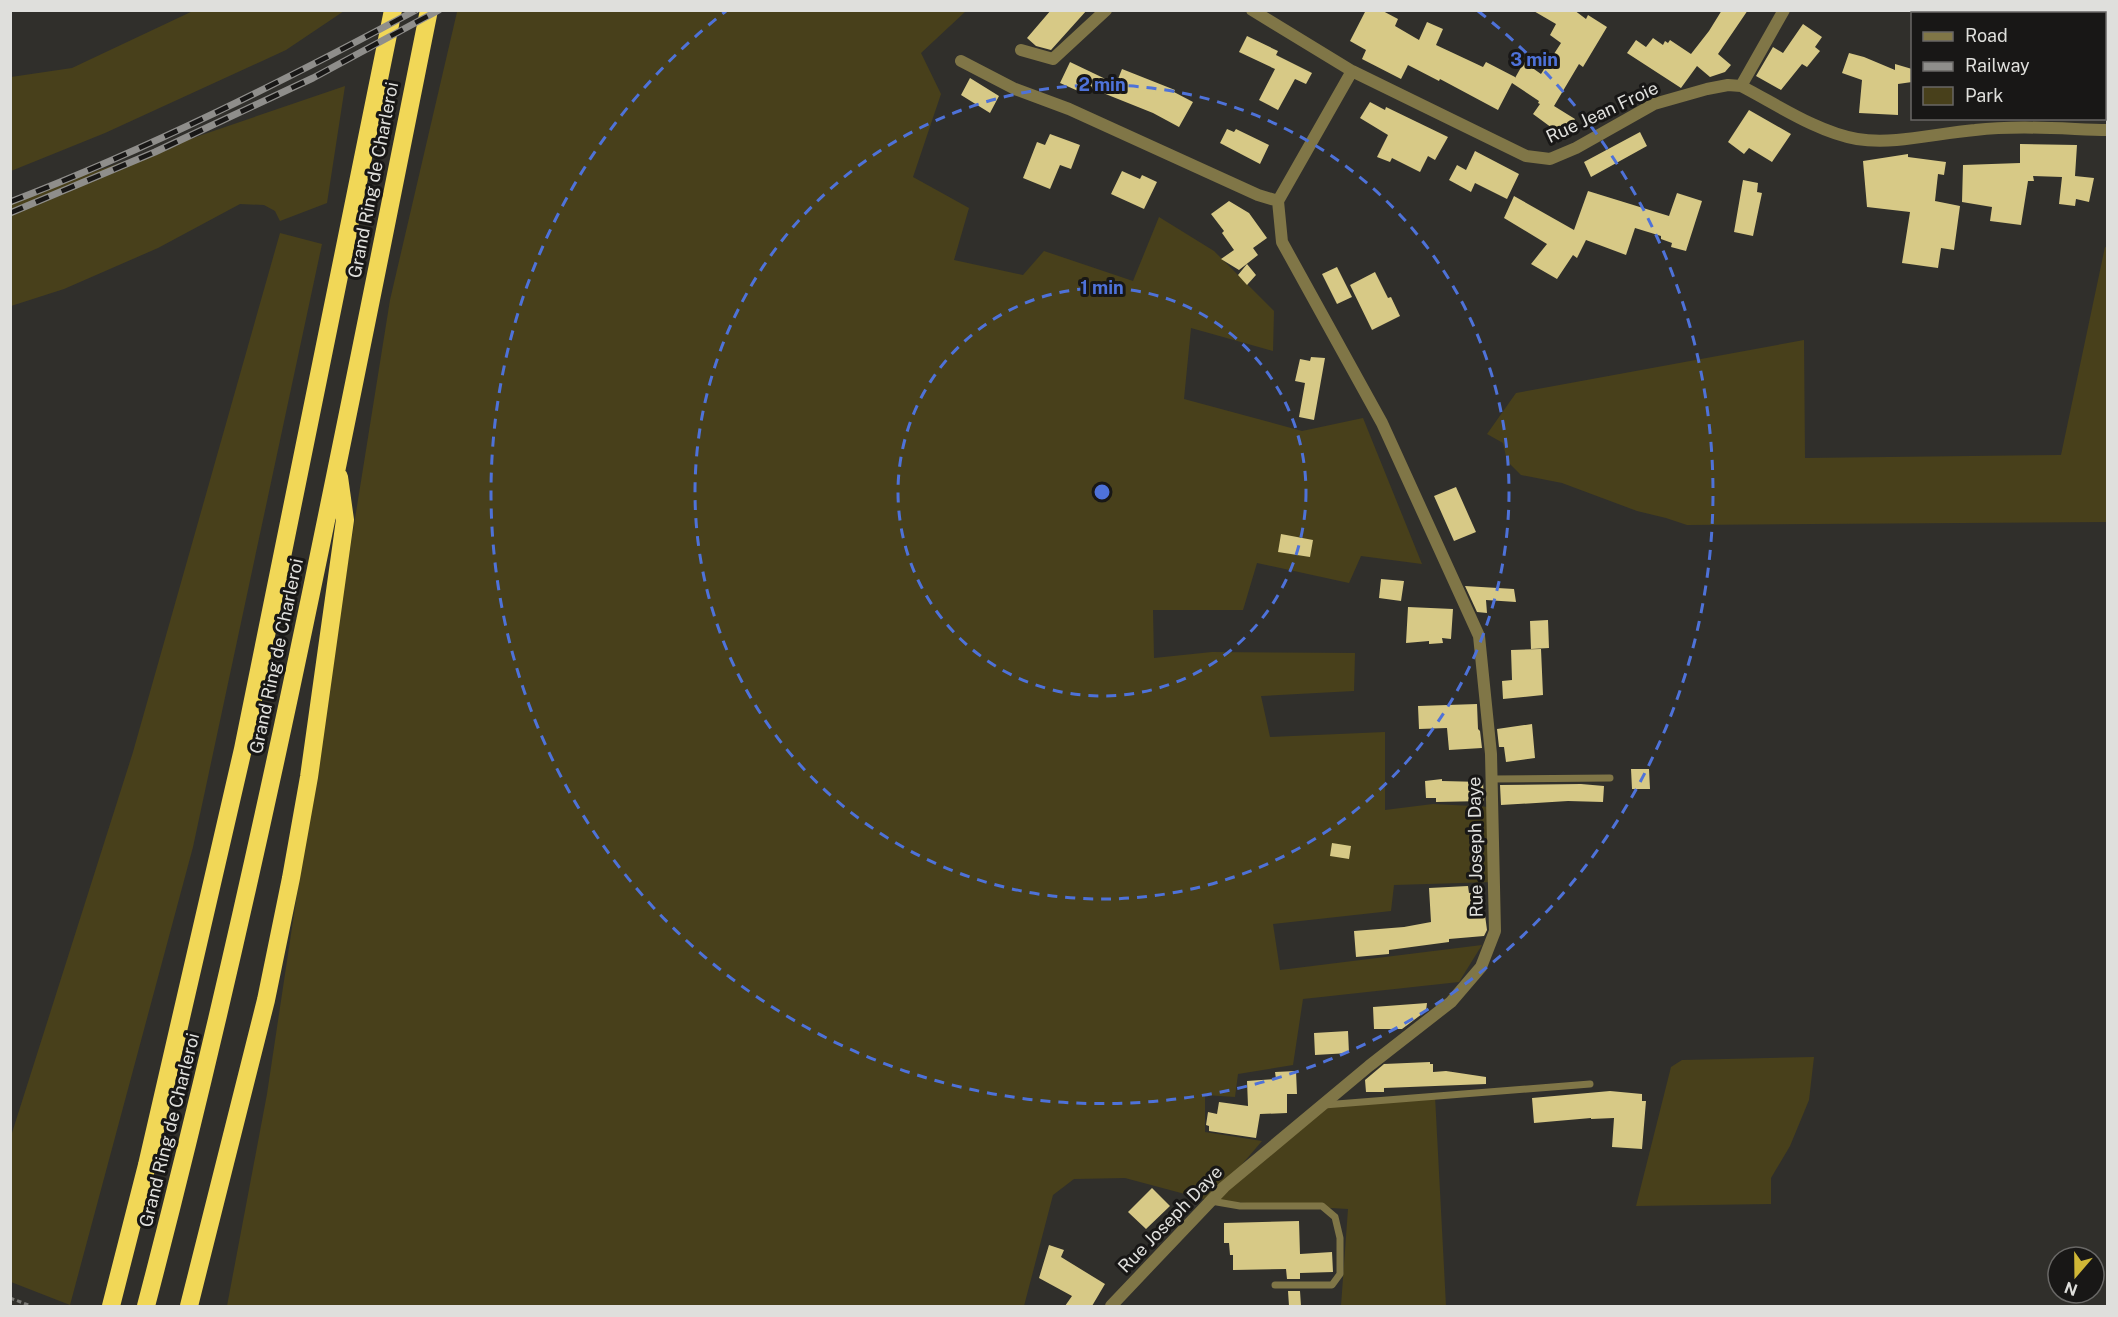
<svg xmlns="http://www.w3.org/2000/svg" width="2118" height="1317" viewBox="0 0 2118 1317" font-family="'Public Sans',sans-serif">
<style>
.green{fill:#48401b}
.building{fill:#d7c986}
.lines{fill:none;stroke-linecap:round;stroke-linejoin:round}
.path{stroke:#797874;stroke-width:3;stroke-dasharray:4.5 3;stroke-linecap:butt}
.service{stroke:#807647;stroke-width:7}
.minor{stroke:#807647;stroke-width:12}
.motorway{stroke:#f1d757;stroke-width:18}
.rail-casing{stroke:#8f8e8b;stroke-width:7}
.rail{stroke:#181716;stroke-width:4.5;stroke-dasharray:14;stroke-linecap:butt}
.ring{fill:none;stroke:#4e72d9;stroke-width:3;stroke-dasharray:10 8}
.labels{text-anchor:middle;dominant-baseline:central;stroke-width:6;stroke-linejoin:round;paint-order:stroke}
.street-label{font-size:18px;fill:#dfdfdc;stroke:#181716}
.centre{fill:#4e72d9;stroke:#181716;stroke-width:3}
.ring-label{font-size:18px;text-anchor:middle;font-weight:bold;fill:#4e72d9;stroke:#181716;stroke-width:6;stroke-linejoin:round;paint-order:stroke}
</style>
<rect width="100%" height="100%" fill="#302f2b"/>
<path class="green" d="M195,10L344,11L286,50L105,133L11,171V77L72,68Z
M460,10L966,11L921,53L941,94L913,177L969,208L954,260L1023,275L1044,251L1133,281L1159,217L1214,251L1274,311L1273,351L1191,328L1184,399L1302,431L1363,418L1422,564L1361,556L1349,583L1257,563L1243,610H1153L1154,658L1212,652L1355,653L1354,691L1261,696L1270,737L1385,732V810L1433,804L1492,807L1494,882L1394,885L1391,911L1273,924L1280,970L1482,945L1459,982L1303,999L1293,1065L1238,1074L1235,1097L1205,1095V1132L1262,1141L1214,1197L1324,1105L1435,1096L1446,1306H1341L1348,1209L1211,1201L1125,1178L1074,1179L1053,1195L1024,1306H227L267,1094L329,681L390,300L457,12Z
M345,86L327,203L280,221L275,211L264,205L240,204L158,248L64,289L11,306V200Z
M280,233L322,244L193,847L70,1305L11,1282V1136L133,752Z
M2105,247L2108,248L2107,522L1687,525L1666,518L1637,511L1562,483L1521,475L1507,461L1503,443L1487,434L1516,393L1804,340L1805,458L2061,455Z
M1814,1057L1809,1100L1790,1146L1771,1178V1204L1636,1206L1671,1067L1682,1060Z"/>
<path class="building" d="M1051,10H1087L1051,50L1036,46L1027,38Z
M1366,10H1381L1398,19L1395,26L1419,40L1427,22L1443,29L1436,45L1483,67L1486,62L1515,77V78L1524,62L1541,74L1561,43L1550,35L1556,24L1532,10H1574L1586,19L1588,15L1607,27L1583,67L1579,64L1554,106L1575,119L1563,136L1533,114L1540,104L1538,103L1539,101L1512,83L1498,110L1440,79L1439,81L1408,65L1401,79L1362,59L1366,50L1350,41Z
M1722,10H1748L1718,54L1731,65L1725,72L1710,77L1697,66L1681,88L1627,53L1636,40L1646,47L1653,38L1663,45L1665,41L1668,43L1670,40L1691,54L1709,31Z
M1803,24L1822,37L1815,47L1820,51L1807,67L1802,64L1781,90L1756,76L1773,47L1783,53Z
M1247,36L1278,51L1276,55L1312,73L1306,84L1295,79L1278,110L1259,100L1275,69L1239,52Z
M1849,53L1864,57L1895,70V64L1912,69V82L1898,84V115L1859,113L1862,80L1842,73Z
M1070,62L1116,84L1122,69L1175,90L1174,92L1193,102L1179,127L1153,113L1088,87L1085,94L1060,83Z
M970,78L999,96L990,113L961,95Z
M1370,102L1385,110L1386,107L1448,137L1435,160L1428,156L1420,172L1392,158L1390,162L1377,157L1388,135L1360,118Z
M1749,110L1791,134L1772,162L1749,148L1744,154L1728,142Z
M1227,129L1234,132L1236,129L1269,145L1260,164L1220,143Z
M1640,132L1647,146L1591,177L1584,162Z
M1050,134L1080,145L1071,169L1060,165L1050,189L1023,178L1037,142L1045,145Z
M2020,144L2077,145L2075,176L2094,178L2089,202L2076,199L2075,206L2059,204L2062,177L2033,176L2034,181H2028L2021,225L1990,221L1992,207L1962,202L1963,165L2020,163Z
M1475,151L1519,174L1507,199L1475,183L1471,192L1449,180L1457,165L1466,170Z
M1908,154V157L1946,162L1944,175L1938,174L1935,201L1960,206L1954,250L1941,248L1938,268L1902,263L1910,212L1867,207L1863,161Z
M1122,171L1140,179L1142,175L1157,182L1144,209L1111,194Z
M1743,180L1758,183L1757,192L1762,193L1753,236L1734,232Z
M1588,191L1669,216L1677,193L1702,201L1686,251L1671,247L1672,243L1661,239V236L1635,228L1626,255L1586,240L1577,258L1573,255L1557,279L1531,264L1547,244L1504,218L1514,196L1574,230Z
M1229,201L1249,213L1267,238L1253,248L1258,255L1239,270L1221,259L1234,250L1222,233L1224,231L1211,214Z
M1247,264L1256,275L1247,285L1238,275Z
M1337,267L1352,297L1337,304L1322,274Z
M1375,272L1388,298L1391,297L1400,316L1372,330L1350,285Z
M1311,357L1325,358L1314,420L1299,417L1305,383L1295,381L1300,359L1310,361Z
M1456,487L1476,532L1454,541L1434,496Z
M1281,534L1313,540L1310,557L1278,552Z
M1381,579L1404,581L1401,601L1379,598Z
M1465,586L1514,589L1516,602L1486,600L1487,613L1477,612Z
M1408,607L1453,609L1451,639L1442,638L1443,643L1429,644V641L1406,643Z
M1548,620L1549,648L1531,649L1530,621Z
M1541,649L1543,695L1503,699L1502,681L1512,680L1511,650Z
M1477,704L1478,729L1480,731L1482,748L1449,750L1447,728L1419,729L1418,706Z
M1532,724L1535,758L1506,762L1504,747H1499L1497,729Z
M1631,769H1649L1650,789H1632Z
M1442,779V781L1483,782L1484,801L1436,802V798H1426L1425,781Z
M1581,784L1604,786L1603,802L1568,801L1501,805L1500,785Z
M1332,843L1351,846L1349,859L1330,856Z
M1468,886L1469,893L1482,892L1483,916L1485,915L1487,930L1484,936L1449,939V942L1389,950V954L1356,957L1354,931L1404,927L1431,922L1429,888Z
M1427,1003L1426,1011L1402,1029H1374L1373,1007Z
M1348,1031L1349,1053L1315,1055L1314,1033Z
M1430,1062V1064H1433V1072L1446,1071L1486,1077V1084L1384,1088V1092H1366L1365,1080L1384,1064Z
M1296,1071L1297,1094H1287V1113L1260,1114L1256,1138L1209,1131V1126L1206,1125L1208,1112L1217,1114L1219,1102L1248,1106L1247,1081L1276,1079L1275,1072Z
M1610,1091L1642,1094V1101H1646L1642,1149L1612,1147L1614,1118L1591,1119V1118L1534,1123L1532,1098Z
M1152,1188L1170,1206L1146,1229L1128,1212Z
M1299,1221L1300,1254L1332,1252L1333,1272L1300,1273V1279H1287L1286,1269L1233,1270V1255H1230L1229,1243H1224V1223Z
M1049,1245L1064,1250L1061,1257L1105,1284L1092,1306H1065L1072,1296L1039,1278Z
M1288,1291H1300L1301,1306H1289Z"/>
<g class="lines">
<path class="path" d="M10,1298L31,1306"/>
<path class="service" d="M1491,779L1610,778
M1324,1105L1590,1084
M1211,1201L1240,1206H1322L1335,1217L1340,1238V1274L1332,1285H1275"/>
<path class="minor" d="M1252,10L1352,71L1526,156L1550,159L1576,148L1654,104L1707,89L1728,85L1741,86C1776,104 1817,132 1857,139C1895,145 1937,133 1975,130C2019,125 2064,129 2108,130
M2096,14L2098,10
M1021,50L1053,59L1106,10
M961,61L1015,89L1069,109L1258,195L1278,201L1352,71
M1741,86L1784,10
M1111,1306L1224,1187L1369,1066L1451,1002L1481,967L1495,931L1491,754L1479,636L1382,423L1282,242L1278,201"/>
<path class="motorway" d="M111,1306L147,1165L243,749L393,10
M146,1306C258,879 342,444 429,10
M189,1306L266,1000L291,878L309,777L345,520L339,477"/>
<g class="rail-casing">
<path id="rail" d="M10,202C150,148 284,81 416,10
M10,213L155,152L313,78L439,10"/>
</g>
<use href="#rail" class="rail"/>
</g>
<g class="ring">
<circle cx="1102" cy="492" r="204"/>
<circle cx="1102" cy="492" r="407"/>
<path d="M1478 11A611 611 0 1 1 726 11"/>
</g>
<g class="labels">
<g class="street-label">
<text transform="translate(1602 112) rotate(-25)">Rue Jean Froie</text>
<text transform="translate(373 180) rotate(-79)">Grand Ring de Charleroi</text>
<text transform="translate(276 656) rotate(-78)">Grand Ring de Charleroi</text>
<text transform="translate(1475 847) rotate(-91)">Rue Joseph Daye</text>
<text transform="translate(169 1130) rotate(-76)">Grand Ring de Charleroi</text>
<text transform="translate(1170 1219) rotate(-46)">Rue Joseph Daye</text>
</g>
</g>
<circle cx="1102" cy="492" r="9" class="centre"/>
<g class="ring-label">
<text x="1534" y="66">3 min</text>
<text x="1102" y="91">2 min</text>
<text x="1102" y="294">1 min</text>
</g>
<rect width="2118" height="1317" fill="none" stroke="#dfdfdc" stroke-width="24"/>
<rect x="1911" y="12" width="195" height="108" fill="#181716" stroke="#686765" stroke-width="1.5"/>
<rect x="1923" y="32" width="30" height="9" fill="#807647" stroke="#686765" stroke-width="1.5"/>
<text x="1965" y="42" font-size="18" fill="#dfdfdc">Road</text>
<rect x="1923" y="62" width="30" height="9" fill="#8f8e8b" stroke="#686765" stroke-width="1.5"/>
<text x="1965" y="72" font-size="18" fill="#dfdfdc">Railway</text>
<rect x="1923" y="87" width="30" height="18" fill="#48401b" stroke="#686765" stroke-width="1.5"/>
<text x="1965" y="102" font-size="18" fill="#dfdfdc">Park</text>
<g transform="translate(2076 1275) rotate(200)"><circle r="28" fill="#181716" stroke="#686765" stroke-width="1.5"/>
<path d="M0-4.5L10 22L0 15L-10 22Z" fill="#d0b736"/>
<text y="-9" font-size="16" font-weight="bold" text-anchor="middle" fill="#dfdfdc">N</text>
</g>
</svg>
